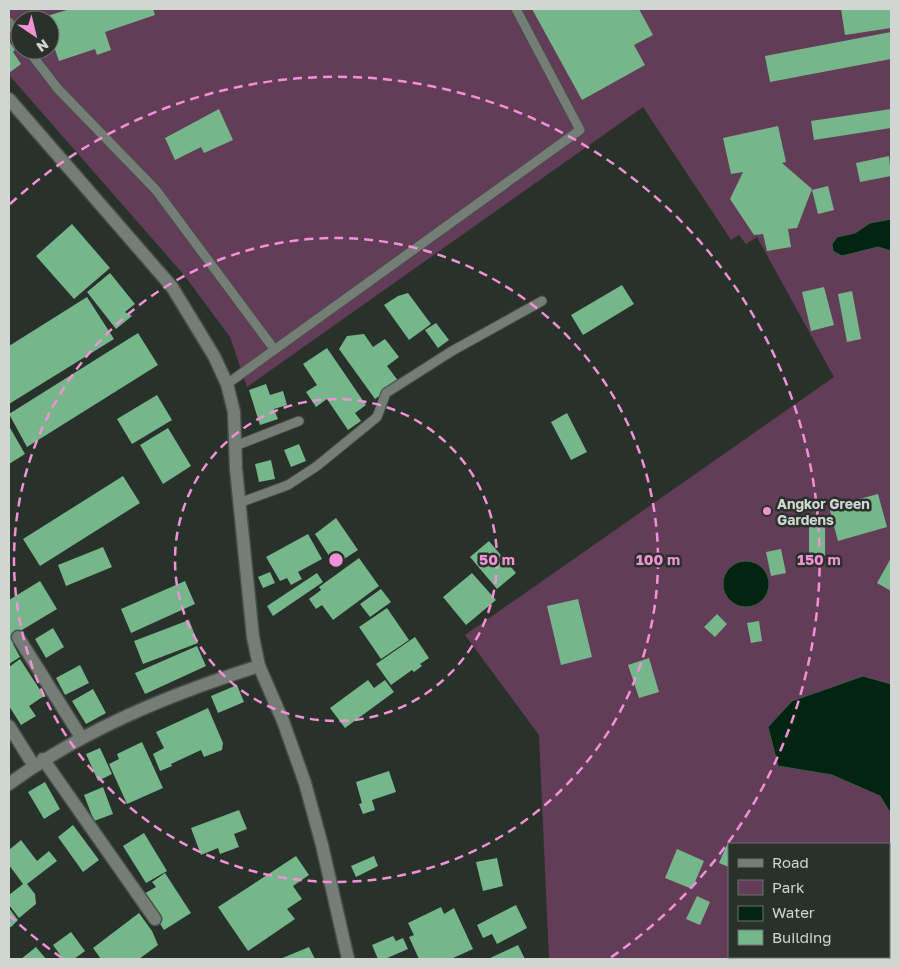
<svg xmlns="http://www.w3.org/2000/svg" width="900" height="968" viewBox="0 0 900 968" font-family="'Golos Text',sans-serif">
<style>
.green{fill:#633d58;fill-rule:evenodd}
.water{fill:#022411;stroke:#40594b}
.building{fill:#76b68b}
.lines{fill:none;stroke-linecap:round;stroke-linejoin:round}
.lane-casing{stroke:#484e49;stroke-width:11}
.street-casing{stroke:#484e49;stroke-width:15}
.secondary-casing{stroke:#484e49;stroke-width:15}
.lane{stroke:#747d76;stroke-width:9}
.street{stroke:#747d76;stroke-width:12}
.secondary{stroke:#747d76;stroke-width:12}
.ring{fill:none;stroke:#f391d6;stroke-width:2.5;stroke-dasharray:9 6}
.poi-dot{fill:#f391d6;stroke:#29312b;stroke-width:2}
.labels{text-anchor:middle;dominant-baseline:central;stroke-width:5;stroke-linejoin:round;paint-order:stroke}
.poi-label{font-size:14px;font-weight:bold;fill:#d2d6d3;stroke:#29312b;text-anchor:start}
.centre{fill:#f391d6;stroke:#29312b;stroke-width:2.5}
.ring-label{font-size:15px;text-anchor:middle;font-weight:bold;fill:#f391d6;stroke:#29312b;stroke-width:5;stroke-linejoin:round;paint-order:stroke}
</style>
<rect width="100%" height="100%" fill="#29312b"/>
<path class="green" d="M9,9H891V959H549L539,735L465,635L834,377L757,237L746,244L739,235L731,240L643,107L247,387L230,337L184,275L9,75ZM20,20H50V50H20ZM729,844H889V957H729Z"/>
<path class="water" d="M891,219V251L878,247L842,256L833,251L832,244L837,237L855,233L870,223Z
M723 584a23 23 0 1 1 46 0a23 23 0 1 1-46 0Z
M863,676L891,684V814L880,796L832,775L778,766L768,727L792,701Z"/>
<path class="building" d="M70,9H153L155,15L105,32L111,50L97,55L95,49L59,61L50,35V20H45L44,17Z
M532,9H639L653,35L634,45L645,65L582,100Z
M841,9H891V28L845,35Z
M891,32V59L770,82L765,56Z
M9,41L15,50L13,52L21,64L9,73Z
M219,109L233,140L204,153L201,147L175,160L165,138Z
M891,109V128L814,140L811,121Z
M778,126L786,162L782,163L812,189L797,228L788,229L791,247L767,251L763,234L754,235L730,199L743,172L731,174L723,138Z
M889,156L891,176L860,182L856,163Z
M828,186L834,210L818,214L812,190Z
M72,224L110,268L74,299L36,256Z
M110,273L135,304L125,312L132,316L116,329L87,292Z
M622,285L634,304L583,335L571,315Z
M824,287L834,325L811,331L802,292Z
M852,291L861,339L847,342L838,294Z
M408,293L431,324L409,340L384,305L398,296Z
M87,297L114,339L9,404V346Z
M436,323L449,340L438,348L425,330Z
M138,333L158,365L27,447L9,414Z
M364,334L373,347L385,339L399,357L387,366L399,382L375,399L339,349L347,336Z
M327,348L366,405L355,413L361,421L348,430L327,399L316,407L306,392L317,385L303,364Z
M266,384L270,395L283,391L287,405L274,409L278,419L260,425L249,390Z
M157,395L172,420L132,444L117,419Z
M567,413L587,452L571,460L551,422Z
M9,426L25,454L9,464Z
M168,428L191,466L163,484L140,445Z
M299,444L306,461L291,467L284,450Z
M271,460L275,479L259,482L255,464Z
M123,476L140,503L40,566L23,539Z
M878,494L887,527L838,541L829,507Z
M336,518L358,550L335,565L315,534Z
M809,518H825V557L809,558Z
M308,534L322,559L298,572L302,579L291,585L287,578L280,581L266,557Z
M489,541L516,573L497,589L470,557Z
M103,547L112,567L66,586L58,565Z
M781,549L786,573L771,576L766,552Z
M359,558L379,586L333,620L322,605L316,609L309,599L321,590L319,587Z
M891,558V591L877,583Z
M270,572L275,583L263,588L258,577Z
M317,573L323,582L273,616L267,606Z
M472,573L496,600L466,625L443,597Z
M40,581L57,609L12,636L16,642L13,644L20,657L9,664V600Z
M185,581L195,604L131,633L121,609Z
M381,589L391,602L370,617L360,604Z
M578,599L592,657L561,665L547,606Z
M387,608L409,640L381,659L359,627Z
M717,614L727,624L715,637L704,627Z
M189,620L198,643L143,664L134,641Z
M759,621L762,641L751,643L747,623Z
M53,628L64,647L46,658L35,639Z
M415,637L429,658L420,664L422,666L414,672L412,670L391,685L376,664Z
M197,646L206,666L145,694L135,673Z
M649,658L659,692L639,698L628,665Z
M20,659L44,696L29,706L36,716L21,725L9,706V667Z
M80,665L89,683L65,695L56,678Z
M368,680L374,688L385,680L394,692L345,728L330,708Z
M237,685L244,702L218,713L211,696Z
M93,689L106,713L86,724L72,701Z
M208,708L223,743L222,750L204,757L201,750L171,764L172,766L160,771L153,754L164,748L156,732Z
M142,742L163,788L127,804L109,764L119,759L117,754Z
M100,748L112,774L98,781L86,754Z
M389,771L396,792L372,800L375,810L363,814L359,804L362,803L356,782Z
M45,782L60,809L44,819L28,792Z
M103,787L113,814L94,821L84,795Z
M239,810L247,829L234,834L239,847L220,854L218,848L201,855L191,828Z
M73,825L99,860L83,872L58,837Z
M144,833L167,871L146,883L123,846Z
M21,840L37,861L49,851L57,861L27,884L35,894L36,904L19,918L9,905V895L23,884L9,865V850Z
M729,840V867L719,863Z
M677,849L704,861L692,889L665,878Z
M296,856L309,875L293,886L302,899L287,909L295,919L248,951L218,907Z
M374,856L378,866L356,877L351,866Z
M497,858L503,886L483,891L476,862Z
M165,873L191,913L164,930L142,895L156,887L152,882Z
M697,896L710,902L700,925L686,919Z
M516,905L527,928L497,944L492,934L483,938L477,925Z
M441,907L444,914L454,908L473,949L451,959H419L409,937L414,935L408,923Z
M9,908L18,920L11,927H9Z
M139,913L152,931L158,945L139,959H101L93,948Z
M71,932L85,951L74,959H63L53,945Z
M393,936L396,941L403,938L408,949L385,959H378L372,945Z
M518,945L525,959H488Z
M36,947L46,959H21Z
M309,947L315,959H280Z"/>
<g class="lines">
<g class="lane-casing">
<path id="lane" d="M9,22L20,38
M28,50L58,89L156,190L274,349
M227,384L580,130L516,9
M235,446L299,421
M239,503L288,485L317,466L377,417L386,393L452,351L542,301"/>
</g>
<g class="street-casing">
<path id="street" d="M18,637L81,737
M9,726L34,766
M43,759L155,919
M9,784C84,729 171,694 259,666"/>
</g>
<g class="secondary-casing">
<path id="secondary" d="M9,99L172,287L214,356L227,384L234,412L236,469L253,637L259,666L283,721L305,783L322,845L348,959"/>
</g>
<use href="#lane" class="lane"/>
<use href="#street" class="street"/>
<use href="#secondary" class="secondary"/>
</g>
<g class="ring">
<circle cx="336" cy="560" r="161"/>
<circle cx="336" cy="560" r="322"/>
<path d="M62 958A483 483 0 0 1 10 916M10 204A483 483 0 1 1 610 958"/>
</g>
<circle class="poi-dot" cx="767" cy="511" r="5"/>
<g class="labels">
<g class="poi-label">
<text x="777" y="503">Angkor Green<tspan x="777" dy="16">Gardens</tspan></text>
</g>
</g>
<circle cx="336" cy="560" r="8" class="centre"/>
<g class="ring-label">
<text x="497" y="565">50 m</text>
<text x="658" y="565">100 m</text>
<text x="819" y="565">150 m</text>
</g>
<rect width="900" height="968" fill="none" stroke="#d2d6d3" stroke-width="20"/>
<rect x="728" y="843" width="162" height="115" fill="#29312b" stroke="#6d736e"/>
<rect x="738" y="859" width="25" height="8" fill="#747d76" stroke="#6d736e"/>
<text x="772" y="868" font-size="15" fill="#d2d6d3">Road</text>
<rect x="738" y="880" width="25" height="15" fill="#633d58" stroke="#6d736e"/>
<text x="772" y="893" font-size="15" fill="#d2d6d3">Park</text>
<rect x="738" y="906" width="25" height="15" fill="#022411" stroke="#6d736e"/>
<text x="772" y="918" font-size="15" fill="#d2d6d3">Water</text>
<rect x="738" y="930" width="25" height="15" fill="#76b68b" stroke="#6d736e"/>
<text x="772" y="943" font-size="15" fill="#d2d6d3">Building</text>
<g transform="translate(35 35) rotate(145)"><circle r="24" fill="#29312b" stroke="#6d736e"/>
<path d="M0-4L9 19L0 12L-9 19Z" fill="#f391d6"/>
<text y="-8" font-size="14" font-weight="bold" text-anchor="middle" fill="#d2d6d3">N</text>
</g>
</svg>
